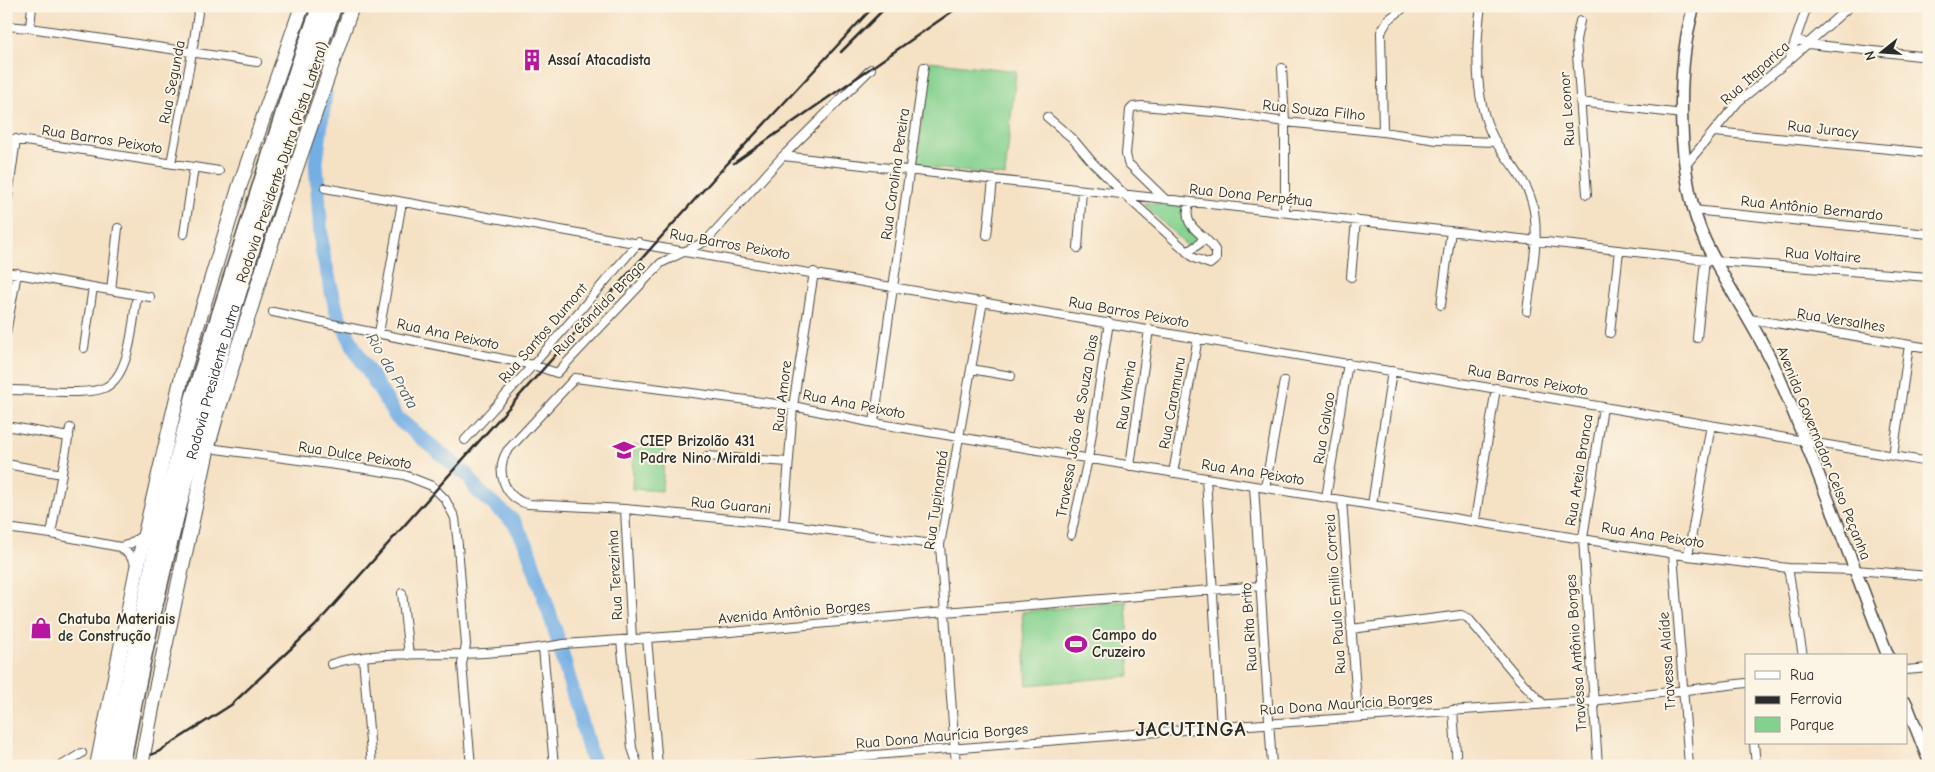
<svg xmlns="http://www.w3.org/2000/svg" width="1935" height="772" viewBox="0 0 1935 772" font-family="'Comic Neue',sans-serif">
<style>
.green{fill:#84d18f;stroke:#587e5d}
.lines{fill:none;stroke-linecap:round;stroke-linejoin:round}
.river{stroke:#73afe5;stroke-width:15}
.minor-casing{stroke:#494642;stroke-width:10}
.secondary-casing{stroke:#494642;stroke-width:14}
.trunk-casing{stroke:#494642;stroke-width:16}
.motorway-casing{stroke:#494642;stroke-width:18}
.minor{stroke:#fff;stroke-width:8}
.secondary{stroke:#fff;stroke-width:11}
.trunk{stroke:#fff;stroke-width:14}
.motorway{stroke:#fff;stroke-width:15}
.rail{stroke:#2b2b2b;stroke-width:2.5}
.trunk-bridge-casing{stroke:#494642;stroke-width:16;stroke-linecap:butt}
.trunk-bridge{stroke:#fff;stroke-width:14}
.labels{text-anchor:middle;dominant-baseline:central;stroke-width:4;stroke-linejoin:round;paint-order:stroke}
.poi-label{font-size:15px;font-weight:bold;fill:#2b2b2b;stroke:#fcf5e5;text-anchor:start}
.street-label{font-size:15px;fill:#2b2b2b;stroke:#fcf5e5}
.water-label{font-size:16px;font-style:italic;fill:#44596c;stroke:#fcf5e5}
.district-label{font-size:20px;font-weight:bold;letter-spacing:1px;fill:#2b2b2b;stroke:#fcf5e5}
</style>
<rect width="100%" height="100%" fill="#fcf5e5"/>
<filter id="ink" filterUnits="userSpaceOnUse"><feTurbulence type="fractalNoise" baseFrequency=".02" numOctaves="2"/><feDisplacementMap in="SourceGraphic" scale="10" xChannelSelector="R" yChannelSelector="G"/><feConvolveMatrix kernelMatrix="1 2 1 2 8 2 1 2 1" color-interpolation-filters="sRGB"/></filter>
<filter id="wash" filterUnits="userSpaceOnUse"><feTurbulence type="fractalNoise" baseFrequency=".0096" numOctaves="4" result="noise"/><feDisplacementMap in="SourceGraphic" scale="20" xChannelSelector="R" yChannelSelector="G"/><feGaussianBlur stdDeviation="1.12" result="paint"/><feColorMatrix in="noise" values="0 0 0 0 0 0 0 0 0 0 0 0 0 0 0 0 0 1.4 0 .05"/><feComposite in="paint" operator="in"/></filter>
<g filter="url(#wash)">
<rect width="100%" height="100%" fill="#f5e1c4"/>
<path class="green" d="M929,61L1016,71L1005,176L917,166Z
M1143,203L1186,206L1200,239L1188,247Z
M634,445L665,447L662,491L632,489Z
M1126,601L1130,676L1027,685L1022,612Z"/>
<g class="lines">
<path class="river" d="M325,93L316,162L322,250L337,313L356,351L397,418L468,476L477,490L514,522L527,546L555,630L594,766"/>
</g>
</g>
<g filter="url(#ink)">
<g class="lines">
<g class="minor-casing">
<path id="minor" d="M1481,6C1475,47 1474,108 1497,144C1509,162 1526,180 1532,202C1541,234 1531,278 1527,311
M1580,21L1576,40L1587,194
M6,26L30,28L257,62
M30,28L32,6
M1796,39L1808,44L1929,57
M1789,59L1807,6
M1282,68L1285,122V212
M1580,102L1683,114
M1047,117L1072,138L1093,163L1125,195L1194,258L1210,264L1216,259V252C1207,232 1179,230 1190,202
M1383,132L1381,32L1388,20L1406,6
M1715,132L1929,153
M6,138L219,171
M783,156L1715,261L1929,277
M171,163L192,53L199,6
M1685,166L1738,102L1788,61L1850,6
M325,188L685,252L1929,462
M1165,199L1128,163L1126,154L1130,110L1133,107L1142,106L1225,113L1285,122L1383,132L1437,140L1496,142
M1693,210L1929,234
M6,211L16,139
M184,234L194,167
M987,235L993,180
M1078,248L1082,190
M1187,252L1199,244L1204,237
M6,272L150,297
M1351,277L1356,220
M111,290L118,228
M1441,305L1451,231
M273,312L533,365L557,373L661,263L706,241L783,156L871,69
M1750,319L1929,348
M6,333L17,273
M379,333L402,202
M1610,333L1619,250
M1697,338L1705,260
M84,348L93,287
M971,369L1011,376
M6,390C29,389 88,397 106,387C131,374 133,319 137,295
M874,423L924,67
M6,426L69,437
M465,440L533,365L639,242
M216,449L366,469L404,475L432,486L445,499L455,518L458,546L466,645L462,664L471,766
M707,456L788,462
M1893,456L1909,345
M6,464L62,474
M1130,466L1149,329
M1173,473L1198,338
M1206,478L1221,727
M1254,486L1272,766
M1265,488L1284,381
M1326,498L1348,363
M1342,500L1358,717
M1372,505L1392,371
M625,509L632,640
M1475,520L1496,388
M784,524L793,406L814,272
M6,528L51,534L120,547L129,554L136,565
M51,534L70,428
M1071,535L1088,459L1109,322
M940,545L784,524L625,509L528,504C504,498 495,471 507,451L575,378L793,406L874,423L1254,486L1688,556L1788,568L1855,570L1929,576
M120,547L130,544L144,534
M1673,554L1689,766
M1688,556L1711,425
M1788,568L1803,656
M402,593L409,655
M1351,629L1461,615L1468,618L1519,679L1542,703
M647,638L658,766
M621,640L632,748L638,766
M543,648L554,766
M363,657L372,766
M331,664C372,651 418,655 461,654C495,653 530,650 564,644L720,633L945,612L1260,586
M1906,670L1929,668
M1453,710L1457,766
M1754,743L1756,766
M61,766L82,753
M738,766L1221,727L1592,701L1746,683
M956,766L940,545L983,301
M1598,766L1583,538L1603,407"/>
</g>
<g class="secondary-casing">
<path id="secondary" d="M1694,6C1675,71 1677,179 1705,241C1727,288 1758,329 1779,377C1818,469 1852,563 1888,656
M1906,703L1929,761"/>
</g>
<g class="trunk-casing">
<path id="trunk" d="M153,703L208,446L216,417L285,200L352,6
M97,766L137,568L182,376L240,185L302,6"/>
</g>
<g class="motorway-casing">
<g id="motorway">
<path d="M111,766L162,520L193,398L298,67L320,6"/>
<path id="s1" d="M122,766C169,507 245,253 334,6"/>
</g>
</g>
<use href="#minor" class="minor"/>
<use href="#secondary" class="secondary"/>
<use href="#trunk" class="trunk"/>
<use href="#motorway" class="motorway"/>
<path class="rail" d="M841,52L887,6
M734,163L960,6
M123,766L158,752L231,705L315,626L600,305L716,176L874,6"/>
<g class="trunk-bridge-casing">
<path id="trunk-bridge" d="M141,766L153,703"/>
</g>
<use href="#trunk-bridge" class="trunk-bridge"/>
</g>
</g>
<defs>
<g id="building-bare" transform="scale(1.725)"><path d="M-4-6H4V6H1V3H-1V6H-4ZM-2.5-4.3h1.7v1.8h-1.7ZM.8-4.3h1.7v1.8H.8ZM-2.5-1h1.7V.8h-1.7ZM.8-1h1.7V.8H.8Z" fill="#b5179e" stroke="#fcf5e5" stroke-width="2.5" paint-order="stroke"/></g>
<g id="school-bare" transform="scale(1.725)"><path d="M0-5L7-2L0 1L-7-2ZM-4 1L0 2.5L4 1V4Q0 6-4 4Z" fill="#b5179e" stroke="#fcf5e5" stroke-width="2.5" paint-order="stroke"/></g>
<g id="shop-bare" transform="scale(1.725)"><path d="M-5-2.5h2.3a2.7 3.5 0 0 1 5.4 0H5L5.5 6h-11ZM-1.5-2.5h3a1.5 2.3 0 0 0-3 0Z" fill="#b5179e" stroke="#fcf5e5" stroke-width="2.5" paint-order="stroke"/></g>
<g id="stadium-bare" transform="scale(1.725)"><path d="M0-5a6.5 5 0 1 0 0 10a6.5 5 0 1 0 0-10ZM-3.5-1.8h7v3.6h-7Z" fill="#b5179e" stroke="#fcf5e5" stroke-width="2.5" paint-order="stroke"/></g>
</defs>
<g fill-rule="evenodd">
<use href="#building-bare" x="532" y="60"/>
<use href="#school-bare" x="624" y="450"/>
<use href="#shop-bare" x="41" y="628"/>
<use href="#stadium-bare" x="1076" y="644"/>
</g>
<g class="labels">
<g class="poi-label">
<text x="548" y="60">Assaí Atacadista</text>
<text x="640" y="441">CIEP Brizolão 431<tspan x="640" dy="17">Padre Nino Miraldi</tspan></text>
<text x="58" y="619">Chatuba Materiais<tspan x="58" dy="17">de Construção</tspan></text>
<text x="1092" y="635">Campo do<tspan x="1092" dy="17">Cruzeiro</tspan></text>
</g>
<g class="street-label">
<text transform="translate(1755 73) rotate(-42)">Rua Itaparica</text>
<text transform="translate(172 82) rotate(-79)">Rua Segunda</text>
<text transform="translate(1567 109) rotate(-94)">Rua Leonor</text>
<text transform="translate(1314 110) rotate(6)">Rua Souza Filho</text>
<text transform="translate(1823 129) rotate(6)">Rua Juracy</text>
<text transform="translate(102 139) rotate(9)">Rua Barros Peixoto</text>
<text transform="translate(282 162) rotate(-71)">Rodovia Presidente Dutra (Pista Lateral)</text>
<text transform="translate(895 174) rotate(-82)">Rua Carolina Pereira</text>
<text transform="translate(1251 195) rotate(6)">Rua Dona Perpétua</text>
<text transform="translate(1812 208) rotate(6)">Rua Antônio Bernardo</text>
<text transform="translate(730 244) rotate(10)">Rua Barros Peixoto</text>
<text transform="translate(1823 255) rotate(4)">Rua Voltaire</text>
<text transform="translate(599 308) rotate(-46)">Rua Cândida Braga</text>
<text transform="translate(1129 312) rotate(10)">Rua Barros Peixoto</text>
<text transform="translate(1841 320) rotate(9)">Rua Versalhes</text>
<text transform="translate(543 333) rotate(-49)">Rua Santos Dumont</text>
<text transform="translate(448 334) rotate(12)">Rua Ana Peixoto</text>
<text transform="translate(1528 380) rotate(10)">Rua Barros Peixoto</text>
<text stroke="none"><textPath href="#s1" startOffset="395">Rodovia Presidente Dutra</textPath></text>
<text transform="translate(1126 395) rotate(-82)">Rua Vitoria</text>
<text transform="translate(782 396) rotate(-83)">Rua Amore</text>
<text transform="translate(1172 403) rotate(-80)">Rua Caramuru</text>
<text transform="translate(854 404) rotate(11)">Rua Ana Peixoto</text>
<text transform="translate(1077 426) rotate(-80)">Travessa João de Souza Dias</text>
<text transform="translate(1324 428) rotate(-81)">Rua Galvao</text>
<text transform="translate(1824 453) rotate(68)">Avenida Governador Celso Peçanha</text>
<text transform="translate(355 455) rotate(9)">Rua Dulce Peixoto</text>
<text transform="translate(1579 470) rotate(-81)">Rua Areia Branca</text>
<text transform="translate(1253 472) rotate(9)">Rua Ana Peixoto</text>
<text transform="translate(936 500) rotate(-82)">Rua Tupinambá</text>
<text transform="translate(731 505) rotate(5)">Rua Guarani</text>
<text transform="translate(1653 535) rotate(9)">Rua Ana Peixoto</text>
<text transform="translate(615 575) rotate(-93)">Rua Terezinha</text>
<text transform="translate(1335 594) rotate(-94)">Rua Paulo Emilio Correia</text>
<text transform="translate(794 612) rotate(-5)">Avenida Antônio Borges</text>
<text transform="translate(1249 627) rotate(-94)">Rua Rita Brito</text>
<text transform="translate(1576 653) rotate(-94)">Travessa Antônio Borges</text>
<text transform="translate(1667 661) rotate(-94)">Travessa Alaíde</text>
<text transform="translate(1346 704) rotate(-4)">Rua Dona Maurícia Borges</text>
<text transform="translate(942 736) rotate(-5)">Rua Dona Maurícia Borges</text>
</g>
<g class="water-label">
<text transform="translate(392 371) rotate(59)">Rio da Prata</text>
</g>
<g class="district-label">
<text x="1191" y="729">JACUTINGA</text>
</g>
</g>
<rect width="1935" height="772" fill="none" stroke="#fcf5e5" stroke-width="25"/>
<rect x="1745" y="654" width="162" height="90" fill="#fcf5e5" stroke="#a8a49b"/>
<rect x="1755" y="671" width="25" height="8" fill="#ffffff" stroke="#a8a49b"/>
<text x="1790" y="680" font-size="15" fill="#2b2b2b">Rua</text>
<rect x="1755" y="696" width="25" height="8" fill="#2b2b2b" stroke="#a8a49b"/>
<text x="1790" y="704" font-size="15" fill="#2b2b2b">Ferrovia</text>
<rect x="1755" y="717" width="25" height="15" fill="#84d18f" stroke="#a8a49b"/>
<text x="1790" y="730" font-size="15" fill="#2b2b2b">Parque</text>
<g transform="translate(1882 52) rotate(253)" stroke="#fcf5e5" stroke-width="4" paint-order="stroke">
<path d="M0-4L9 19L0 12L-9 19Z" fill="#2b2b2b"/>
<text y="-8" font-size="14" font-weight="bold" text-anchor="middle" fill="#2b2b2b">N</text>
</g>
</svg>
